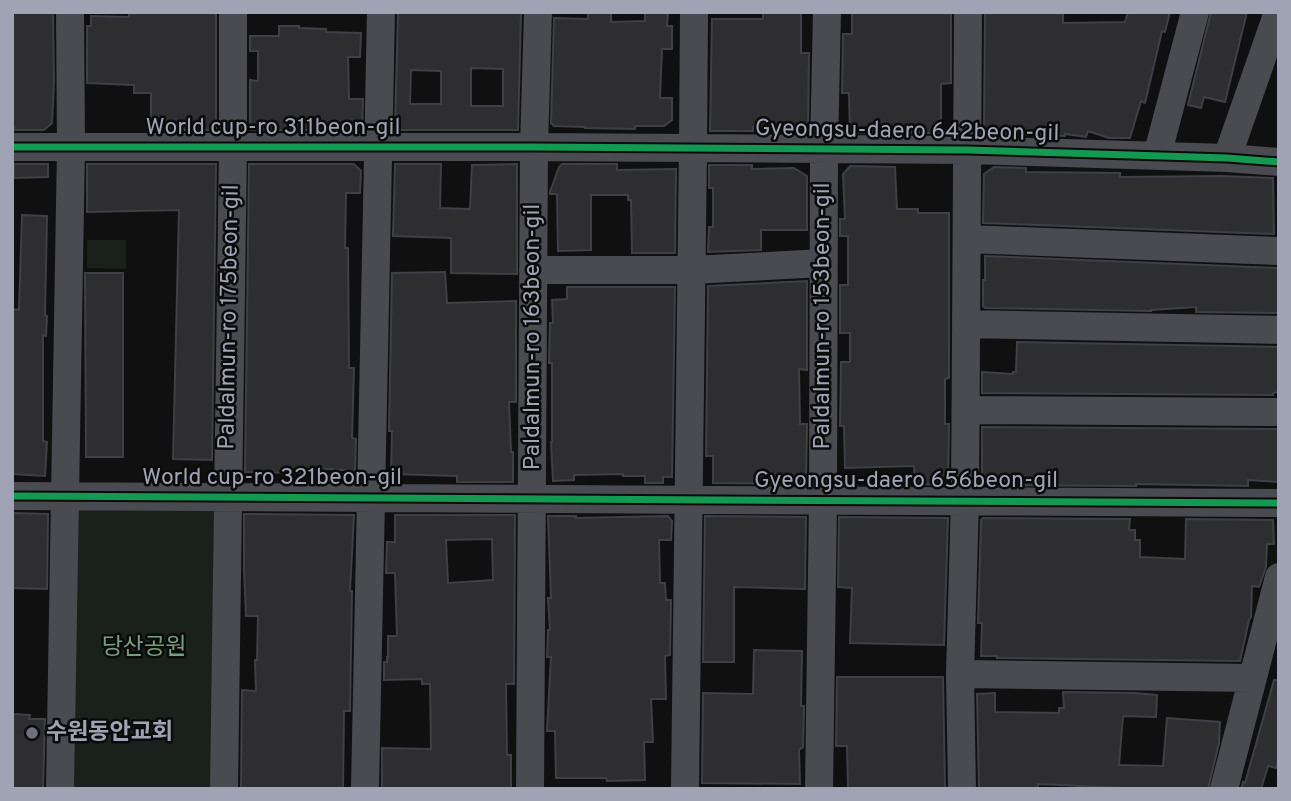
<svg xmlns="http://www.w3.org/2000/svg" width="1291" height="801" viewBox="0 0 1291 801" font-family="Overpass,'Noto Sans KR',sans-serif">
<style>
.green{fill:#1a211c}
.building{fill:#2e2e30;stroke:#3f4045;stroke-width:2;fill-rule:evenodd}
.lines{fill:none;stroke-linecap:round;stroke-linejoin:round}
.minor{stroke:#4a4b50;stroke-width:28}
.cycleway-casing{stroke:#0b0b0c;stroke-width:11}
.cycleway{stroke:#139951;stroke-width:7}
.poi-dot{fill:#6e707a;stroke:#0b0b0c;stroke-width:2.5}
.labels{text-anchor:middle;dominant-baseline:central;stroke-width:5;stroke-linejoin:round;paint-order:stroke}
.street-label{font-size:23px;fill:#a0a3b3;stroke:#0b0b0c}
.park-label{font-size:23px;fill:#769f80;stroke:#0b0b0c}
.poi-label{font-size:23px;font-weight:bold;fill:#a0a3b3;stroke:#0b0b0c;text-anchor:start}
</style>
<rect width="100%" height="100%" fill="#101011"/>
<path class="green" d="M87,240H126V269L87,268Z
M77,505L214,507L211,789H74Z"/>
<path class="building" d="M12,12H53L54,81L52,123L44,130H14V127H12Z
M169,12H216V130H151V93H134V85L87,83V26H91V16L129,17V13Z
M398,12H521L518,130H400L395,127ZM471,68L503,69V106H471ZM411,70L441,71V104H410Z
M588,12H611V22L645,21V12H668L667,26H672V49H662L660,98H672V120L664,126H635V129L585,128V127L554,126L551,123L554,18L588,19Z
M763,12H801V53H809L808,128L753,127V131H710L712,19H763Z
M852,12H951V83L941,84V133H850L849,93H842L843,34H852Z
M985,12H1063V23L1125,22L1128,12H1170L1165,32L1162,31L1145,103L1141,101L1130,138H1109L1088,131L1086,137L1065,134V136L984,134Z
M1211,12H1247L1225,102L1204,97L1201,108L1188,105Z
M279,26H299V28L326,29V32L361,33L360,57H348L349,99H363L362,130H250V80L258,81V51H250V36H279Z
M14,164H48V177L14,178Z
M87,164H216L212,460L173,459L179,210L87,212Z
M249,164H354L361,171L360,193H346L345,248H348L349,368H354L352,438L356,439L355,471L314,468V473L245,472Z
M395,164H441L440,208L470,209L472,165L517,164V274L451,273V238L393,236Z
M562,164H617V170L676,169L675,253H632L631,200H628V195H591V250L558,251L557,194H550V192L559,167Z
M709,165H752V169L794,168L807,176V230H761V250L708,252L709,227H713V188H709Z
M850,166L895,167L897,209H918V213H949V378L945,379V424H949L948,485L915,484L914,466L845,468L844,426H840L841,362H850V333H840V285H848V236H840V219H845L843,174Z
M994,167L1026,168V172L1120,173V177L1221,176L1273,178L1274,234L983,223L984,174Z
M22,215L47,216L45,315L47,316L46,336L43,335V441L47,442L45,476L12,474V309L19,310Z
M985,256L1279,268V313L1196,312V307L1151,310V311L985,308L983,306V280H985Z
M445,272L447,303L516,301V402H509L511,452H513V482H457V476L391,474L392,431H389L392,273Z
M85,273H123V457H86Z
M807,281V370L799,369L800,424H807L806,481H805V484L713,483V456H706L708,286Z
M567,287H675L672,477H663V483H645V476H623V474L574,475V480L553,481L551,442H552V363H549L550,323H553L552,300L567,299Z
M1017,342L1279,347L1278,392L1273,393V395L982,393V372L1013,374V372H1016Z
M982,427L1279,429V482L1248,480V486L1136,484V486L982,485Z
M12,513L48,514L47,589L12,588Z
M244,514L354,515L350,591H352L350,711H344L343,789H241L242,690L256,691L255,660H257L258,616H246L244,570Z
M395,515H515L514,684H506L507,755H511V789H382V748L431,749L430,684H422V679L384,680V662H387V657H388V636H397L395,573H386L387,542H395ZM492,539L493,580L448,583L446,540Z
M548,516H576V518L668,516L672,521L671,540H659L660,583H665L666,600H671L670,655L665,656L666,699H651L653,742H644L645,780L607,781L606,778H556L555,731H547L551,657H547L548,630H550L548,598H551Z
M705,516L806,517L805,589L734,587V662H703Z
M839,517L948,518L944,645L850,643L852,588L838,587Z
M983,518L1130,519L1129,530H1135V540H1140V557L1185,559L1186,519L1273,520L1274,544H1267L1266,567L1259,587L1252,586L1251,617L1249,620L1240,661L997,658V656H981L982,623H978L981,520Z
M754,650L802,651L801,706H804L803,747L799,750L800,784L702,783L703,693L753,694Z
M837,677H943L945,788H848L847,746H836Z
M1274,680H1279V758L1276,768L1268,766L1261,789H1241L1243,782L1245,783Z
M1063,692L1135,693L1157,695L1156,717L1123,716L1119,765L1163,766L1167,718L1220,722L1219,743L1208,789H1146L1038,784V789H979L977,694L995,693V712L1059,713V708H1064Z
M12,714L30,715L29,719H45L43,789H12Z"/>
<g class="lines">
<path class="minor" d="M12,147H534L968,150L1227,158L1279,162
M1157,156L1195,12
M1227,158L1278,12
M967,239L1279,251
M533,270H692L823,263
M966,324L1279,330
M966,410L1279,412
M12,496L1279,503
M960,674L1252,678
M60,789L71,147L70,12
M224,789L233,147V12
M365,789L381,12
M530,789L534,147L538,12
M685,789L693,148L694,12
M819,789L823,500L824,149L827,12
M962,789L960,674L965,500L968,12
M1224,789L1279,577"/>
<g class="cycleway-casing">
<path id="cycleway" d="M12,147H534L968,150L1227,158L1279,162
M12,496L1279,503"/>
</g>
<use href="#cycleway" class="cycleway"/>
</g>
<circle class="poi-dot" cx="32" cy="733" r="7"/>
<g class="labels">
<g class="street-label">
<text x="273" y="128">World cup-ro 311beon-gil</text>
<text transform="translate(907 132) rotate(1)">Gyeongsu-daero 642beon-gil</text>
<text transform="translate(823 316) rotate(-90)">Paldalmun-ro 153beon-gil</text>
<text transform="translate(230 317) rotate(-89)">Paldalmun-ro 175beon-gil</text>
<text transform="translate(533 337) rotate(-90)">Paldalmun-ro 163beon-gil</text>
<text x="272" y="478">World cup-ro 321beon-gil</text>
<text x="906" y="481">Gyeongsu-daero 656beon-gil</text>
</g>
<g class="park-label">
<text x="144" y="648">당산공원</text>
</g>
<g class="poi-label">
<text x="46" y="733">수원동안교회</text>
</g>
</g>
<rect width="1291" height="801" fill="none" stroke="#a0a3b3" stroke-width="28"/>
</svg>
